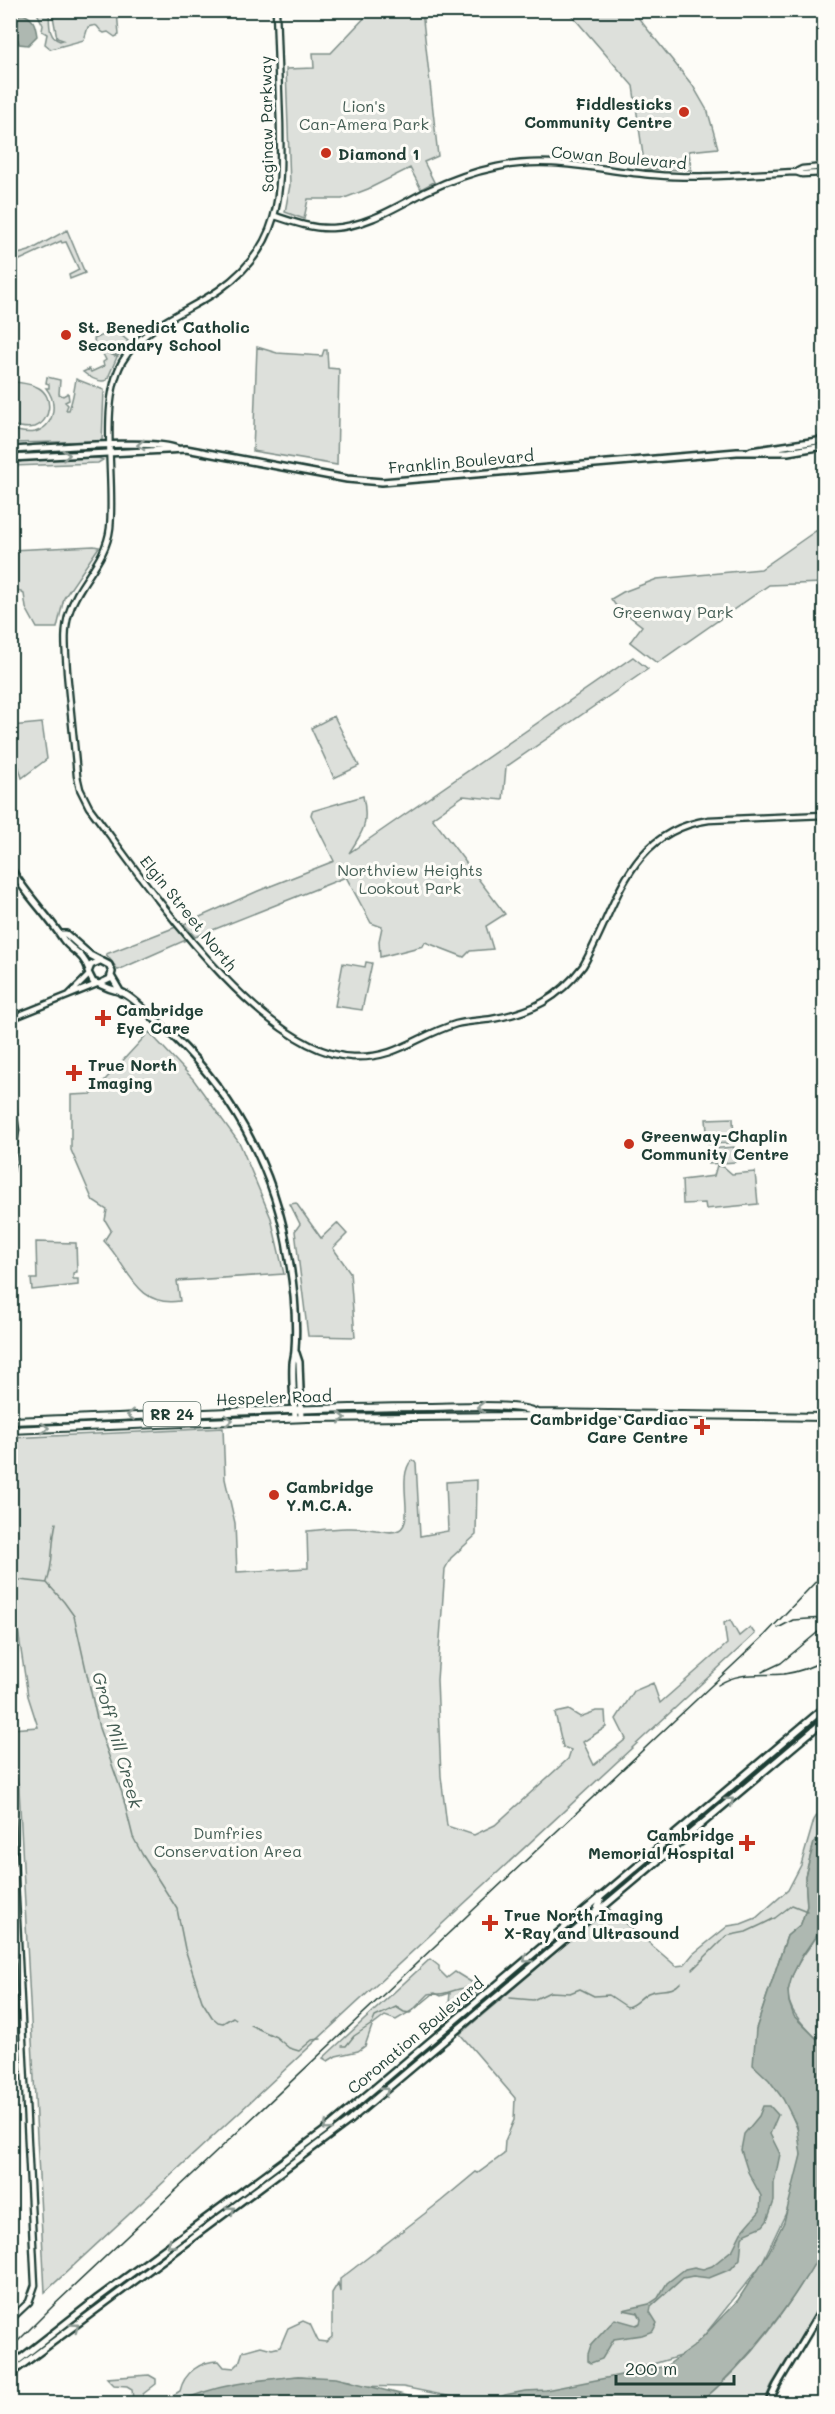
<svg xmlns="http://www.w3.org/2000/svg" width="835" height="2414" viewBox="0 0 835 2414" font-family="Mali,sans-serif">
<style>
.green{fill:#dde0db;stroke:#7e8e88;stroke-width:1.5}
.water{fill:#aeb8b1;stroke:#75877f;stroke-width:1.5}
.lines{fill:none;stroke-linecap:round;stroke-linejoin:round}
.stream{stroke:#75877f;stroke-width:1.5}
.tertiary-casing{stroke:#1f3d34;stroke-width:9}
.secondary-casing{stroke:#1f3d34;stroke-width:10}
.primary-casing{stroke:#1f3d34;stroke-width:10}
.tertiary{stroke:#fdfcf7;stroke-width:4.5}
.secondary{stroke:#fdfcf7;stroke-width:5}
.primary{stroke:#fdfcf7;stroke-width:6}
.rail{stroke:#1f3d34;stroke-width:1.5}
.oneway{stroke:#8e9c96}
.poi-dot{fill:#c8321e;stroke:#fdfcf7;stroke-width:2}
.labels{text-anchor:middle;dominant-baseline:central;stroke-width:6;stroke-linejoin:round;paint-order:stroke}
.shield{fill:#fdfcf7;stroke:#62766e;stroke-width:1.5}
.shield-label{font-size:15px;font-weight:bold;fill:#1f3d34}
.poi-label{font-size:16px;font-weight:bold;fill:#1f3d34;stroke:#fdfcf7;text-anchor:start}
.park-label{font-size:16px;fill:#455e55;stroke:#fdfcf7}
.street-label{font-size:16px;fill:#1f3d34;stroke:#fdfcf7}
.water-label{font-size:18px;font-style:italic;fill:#435c53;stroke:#fdfcf7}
</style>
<rect width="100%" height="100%" fill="#fdfcf7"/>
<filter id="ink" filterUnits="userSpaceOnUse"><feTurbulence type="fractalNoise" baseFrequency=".0167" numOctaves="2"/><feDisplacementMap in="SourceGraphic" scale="12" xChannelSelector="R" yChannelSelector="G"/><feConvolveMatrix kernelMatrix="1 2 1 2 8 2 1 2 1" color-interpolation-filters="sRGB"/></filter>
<g filter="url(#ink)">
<path class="green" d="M36,11H49C50,22 47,37 60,41L63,40L57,38L52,11H117L119,35L115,37L108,32L104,33C96,30 101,22 88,27L84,40L51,49L45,44L47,34L42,31L43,25Z
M371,11H422L438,156L424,162L434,182L421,189L410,168L368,189L342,199H308L304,219L285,212L290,185L286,69L314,68L313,53H331Z
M568,11H643L636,15L693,86L708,112L718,148L689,151L691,170L645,169L633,86Z
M67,230L85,273L70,279L69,275L79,270L66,242L62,243L61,241L11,264V256L29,251Z
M115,330L128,341L118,356L95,345L94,339Z
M257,347L277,353L322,356L324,350H327L328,368L339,369L337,465L253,451Z
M101,350L117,357L107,380C99,383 89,377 83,372L89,369L91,372L104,366L103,362L106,360Z
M47,377L60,380L59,394L63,396L68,393L69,400L65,402L68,405L66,410H69C73,399 74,392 76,379L104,390L102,441L11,443V430C18,431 27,434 35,432C55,426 58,403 46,388H49V384L46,383Z
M10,381C19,383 31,383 39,388C54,397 51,421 35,427C27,429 18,427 11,425Z
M98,458L103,460L98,463L13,466C22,455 81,459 98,458Z
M817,530L822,583L769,585L657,663L630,642L642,626L616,606L611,599L623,592L657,579L761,569Z
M94,546L99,547L64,598L57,628H37L26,608L24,594L11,586V550Z
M633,657L648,669L506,767L503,800L463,796L432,818L505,914L486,926L493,949L470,951L464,957L425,942L423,946L380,957L379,941L382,927L371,923L346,877L195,937L184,924L258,891L334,861L311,815L312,811L363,796C369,824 363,832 349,853Z
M334,716L359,766L334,778L311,728Z
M42,723L47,759L22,778L11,741V726Z
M176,927L186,940L118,970L106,954Z
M366,962L372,963L362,1010L335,1006L343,963L365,967Z
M149,1032L193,1079L240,1144L271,1218L284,1274L177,1281L180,1301C135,1308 129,1266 104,1241L111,1230L105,1220L107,1210L93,1201L71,1150V1095L92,1094Z
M733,1118L734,1143L708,1144L706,1119Z
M734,1147L735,1162L709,1164L708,1149Z
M717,1165L725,1168L732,1174L755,1172L758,1204L706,1209L705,1203L683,1204L682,1180L714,1176Z
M296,1203L321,1238L337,1223L347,1234L333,1248L350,1272L355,1337L308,1336L295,1231L300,1224L290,1204Z
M36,1242L76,1243L77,1272L73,1273V1279H78V1285L32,1290L31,1279H37Z
M223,1428L225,1479L235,1523L237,1572L308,1568L307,1531C330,1529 353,1526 376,1530C384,1531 392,1534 399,1530C416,1521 395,1477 412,1460L416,1463L420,1536L448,1531L446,1482L477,1480L476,1535L451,1558L445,1569L437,1680L441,1776L447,1826L474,1835L495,1825L568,1759L571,1750L563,1747L555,1713L569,1710L580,1717L596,1711H605L606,1727L583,1742L594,1765L626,1739L616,1719L634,1691L653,1683L660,1703L727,1644L724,1623L730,1620L739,1636L750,1627L755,1634L45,2292L19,1788L10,1755L11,1729L38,1727L28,1696L17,1624L11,1623L10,1438Z
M824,1804V1825L814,1843L805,1876L807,1906L801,1924L787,1936L756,2029L799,2133L801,2155L796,2192L761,2265L690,2353L643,2367L572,2394L496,2397L477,2402L403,2387L357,2386L351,2381L299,2376L266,2380L208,2392L177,2403L159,2404L180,2391C184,2373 200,2361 219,2361L224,2367L234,2368L239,2363L243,2351L261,2346L272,2349L280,2347L288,2328L303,2321L310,2324L318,2341L326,2342L332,2337V2293L338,2283L340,2292V2279L441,2201L476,2172L478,2173L504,2154L505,2141L514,2120L515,2098L460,2034L608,1908L676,1966L684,1965L693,1954L728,1926L741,1924L756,1918L788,1890L801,1865L814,1820Z
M824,1924V2033L819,2038H816C787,2009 777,1994 803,1956C810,1945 819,1936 824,1924Z
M430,1959L439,1966V1970L447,1978L455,1972L476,1985L475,1992L477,1995L450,2017L448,2013L450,1993L441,1996L435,1993L429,1994L413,2010L396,2020L385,2016L372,2026L365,2046L358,2051L336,2056L328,2061L323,2058Z
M824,2247V2298L771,2386L764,2403L698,2404C751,2361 790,2306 824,2247Z
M149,2375L156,2379V2384L143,2394V2401L146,2403H123L133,2400L132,2389L127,2386L114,2385L107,2378Z"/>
<path class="water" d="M22,13C34,19 35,23 37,36L28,45L19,44L18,40H15L14,17Z
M824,1825V1924L802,1956L792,1976L788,1991L789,2002L794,2016L816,2038H819L824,2033V2247C791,2306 750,2358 700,2403H488L505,2395L525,2391L546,2390L666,2366L693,2347L738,2300L769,2252L784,2222L801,2155L797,2126L783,2099L769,2080L753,2065L756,2029L787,1936L801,1924L807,1906L805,1876L814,1843Z
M763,2106H770L778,2115L770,2134L780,2154L774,2183V2201L767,2221L763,2226L746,2233L742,2238L740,2259L731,2269L709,2278L693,2276L683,2278L651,2307L650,2312L657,2323L653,2331L642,2335L614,2339L602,2359L591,2363L588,2361V2354L591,2345L615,2319L636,2325L640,2323L641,2319L638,2313L623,2310L649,2304L658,2298L667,2283L685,2269L694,2267L703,2269L712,2266L733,2249L741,2233L760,2211L761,2196L748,2172L741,2150L744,2134L759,2116Z
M299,2376L336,2378L412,2397L452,2403H177C214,2384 259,2380 299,2376Z"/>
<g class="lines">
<path class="stream" d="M10,1579L47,1583L64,1602L74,1616L99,1728L122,1793L133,1837L142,1854L177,1909L185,1949L202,2001L212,2017L218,2022L223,2023L233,2017L236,2019
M47,1582C54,1563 51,1543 56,1523
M693,1969L726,1936L746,1932L761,1925L775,1918L792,1905L807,1911
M510,1998L533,2000L550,1992L570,1993L580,1989L594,1996L609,1995L627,2007C636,2005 640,1997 648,1993C661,1987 671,1994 681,1982
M250,2025L276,2037L289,2048L299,2051L312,2040L321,2039
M342,2046H346L354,2036L372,2024L375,2017L396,2007L404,2012L410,2013L433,1994C450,1996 457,1984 475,1990"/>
<g class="tertiary-casing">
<path id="tertiary" d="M276,10C277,48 279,86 280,124C281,194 283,245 219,290C186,313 143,325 122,362C99,404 115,479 110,528C106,562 78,582 69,613C63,632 66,652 67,672C70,706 74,741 77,776L80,789L89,807C142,877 259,1054 353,1057C397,1059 418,1035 456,1024C468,1021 480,1021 492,1019C532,1012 558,999 583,966C618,905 627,832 709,820L824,815
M796,172L802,169L824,167
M275,216C293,222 312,229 332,228C365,227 396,207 425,192C448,181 472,172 497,167C553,155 600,171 655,175C701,179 749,174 796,172L802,174L824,173
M69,995L89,975
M10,1019L97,984
M10,1087L16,1130L10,1171
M10,1778L35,2285L29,2302L10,2320"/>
</g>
<g class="secondary-casing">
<path id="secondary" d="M10,450C39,449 159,438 177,449
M751,451L824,440
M10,458L186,449L347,479L382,482L737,452H788L824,446
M10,867C25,894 47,914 63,939C72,952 83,952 89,970
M61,934H66L90,955L109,965L112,972L110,979L99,984L93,982L88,972L91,965L100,961
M111,976L121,993
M99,984C107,988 113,990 121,992C135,998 148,1014 160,1024C229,1085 276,1167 289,1259C294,1288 297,1321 295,1350C295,1355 293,1359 293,1364C292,1382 294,1400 295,1418
M296,1353L299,1362L301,1418
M594,1914L601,1901L599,1897
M10,2367L98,2298L324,2131L824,1708
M10,2374L350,2120L824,1721
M768,2404L777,2385L824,2306"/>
</g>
<g class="primary-casing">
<path id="primary" d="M10,1421C150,1417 289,1407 429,1407C455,1407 515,1402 537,1413
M10,1430L308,1418L529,1416L537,1413L824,1417"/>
</g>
<use href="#tertiary" class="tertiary"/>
<use href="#secondary" class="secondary"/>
<use href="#primary" class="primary"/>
<path class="rail" d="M778,1628L793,1620L824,1618
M762,1672L781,1663L824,1627
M718,1685C739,1671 760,1676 784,1674C798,1672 812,1667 824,1660
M10,2349L54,2305L765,1635L824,1573"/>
</g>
<defs><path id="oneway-chevron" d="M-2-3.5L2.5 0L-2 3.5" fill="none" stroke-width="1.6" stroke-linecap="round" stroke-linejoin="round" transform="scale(1.5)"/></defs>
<g class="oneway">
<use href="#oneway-chevron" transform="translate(141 445) rotate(178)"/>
<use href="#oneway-chevron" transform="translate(66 455) rotate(-3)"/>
<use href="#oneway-chevron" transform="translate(481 1407) rotate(-179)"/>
<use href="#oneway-chevron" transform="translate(131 1415) rotate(178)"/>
<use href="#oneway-chevron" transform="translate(342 1418) rotate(-1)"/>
<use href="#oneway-chevron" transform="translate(229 1420) rotate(-2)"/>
<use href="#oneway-chevron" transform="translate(45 1428) rotate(-2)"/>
<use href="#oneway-chevron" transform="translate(730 1801) rotate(-40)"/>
<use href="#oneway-chevron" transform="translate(527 1959) rotate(140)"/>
<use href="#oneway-chevron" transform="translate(385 2091) rotate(-39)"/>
<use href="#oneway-chevron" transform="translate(327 2127) rotate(140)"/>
<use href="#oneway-chevron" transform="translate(231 2210) rotate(-37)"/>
<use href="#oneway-chevron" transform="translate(171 2244) rotate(143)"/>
<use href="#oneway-chevron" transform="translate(75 2327) rotate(-37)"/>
</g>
</g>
<g class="poi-dot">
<circle cx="684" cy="112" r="6"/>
<circle cx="326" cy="153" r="6"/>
<circle cx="66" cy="335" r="6"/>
<path d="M100 1009h6v6h6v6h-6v6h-6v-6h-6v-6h6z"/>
<path d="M71 1064h6v6h6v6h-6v6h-6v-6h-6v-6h6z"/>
<circle cx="629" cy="1144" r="6"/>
<path d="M699 1418h6v6h6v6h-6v6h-6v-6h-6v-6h6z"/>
<circle cx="274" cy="1495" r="6"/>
<path d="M744 1834h6v6h6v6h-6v6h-6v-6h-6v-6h6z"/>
<path d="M487 1914h6v6h6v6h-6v6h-6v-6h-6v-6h6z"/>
</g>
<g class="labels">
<rect class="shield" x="143.5" y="1402" width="57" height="24" rx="4.5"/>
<g class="shield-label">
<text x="172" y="1414">RR 24</text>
</g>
<g class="poi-label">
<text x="672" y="103" text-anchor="end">Fiddlesticks<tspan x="672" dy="18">Community Centre</tspan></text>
<text x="338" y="153">Diamond 1</text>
<text x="78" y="326">St. Benedict Catholic<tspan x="78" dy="18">Secondary School</tspan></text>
<text x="116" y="1009">Cambridge<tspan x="116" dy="18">Eye Care</tspan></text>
<text x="88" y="1064">True North<tspan x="88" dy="18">Imaging</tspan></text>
<text x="641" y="1135">Greenway-Chaplin<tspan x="641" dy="18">Community Centre</tspan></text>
<text x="688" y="1418" text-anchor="end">Cambridge Cardiac<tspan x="688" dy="18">Care Centre</tspan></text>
<text x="286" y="1486">Cambridge<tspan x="286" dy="18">Y.M.C.A.</tspan></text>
<text x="734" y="1834" text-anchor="end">Cambridge<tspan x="734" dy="18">Memorial Hospital</tspan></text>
<text x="504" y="1914">True North Imaging<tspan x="504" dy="18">X-Ray and Ultrasound</tspan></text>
</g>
<g class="park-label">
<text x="364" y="105">Lion's<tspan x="364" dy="18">Can-Amera Park</tspan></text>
<text x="673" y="611">Greenway Park</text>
<text x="410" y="869">Northview Heights<tspan x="410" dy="18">Lookout Park</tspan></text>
<text x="228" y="1832">Dumfries<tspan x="228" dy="18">Conservation Area</tspan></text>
</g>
<g class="street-label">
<text transform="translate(266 124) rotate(-91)">Saginaw Parkway</text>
<text transform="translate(619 157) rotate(5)">Cowan Boulevard</text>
<text transform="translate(461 461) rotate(-5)">Franklin Boulevard</text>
<text transform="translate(189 913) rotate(51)">Elgin Street North</text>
<text transform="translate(274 1397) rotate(-2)">Hespeler Road</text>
<text transform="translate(415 2035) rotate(-40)">Coronation Boulevard</text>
</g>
<g class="water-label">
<text transform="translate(118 1740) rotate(74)">Groff Mill Creek</text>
</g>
</g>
<rect width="835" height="2414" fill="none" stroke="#fdfcf7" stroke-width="36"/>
<rect x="18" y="18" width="799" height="2378" fill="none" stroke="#1f3d34" stroke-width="2" filter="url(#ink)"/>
<path d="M616 2375v9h118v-9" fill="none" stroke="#1f3d34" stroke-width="3"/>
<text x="625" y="2375" font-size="18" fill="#1f3d34" stroke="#fdfcf7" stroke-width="4.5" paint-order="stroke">200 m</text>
</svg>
